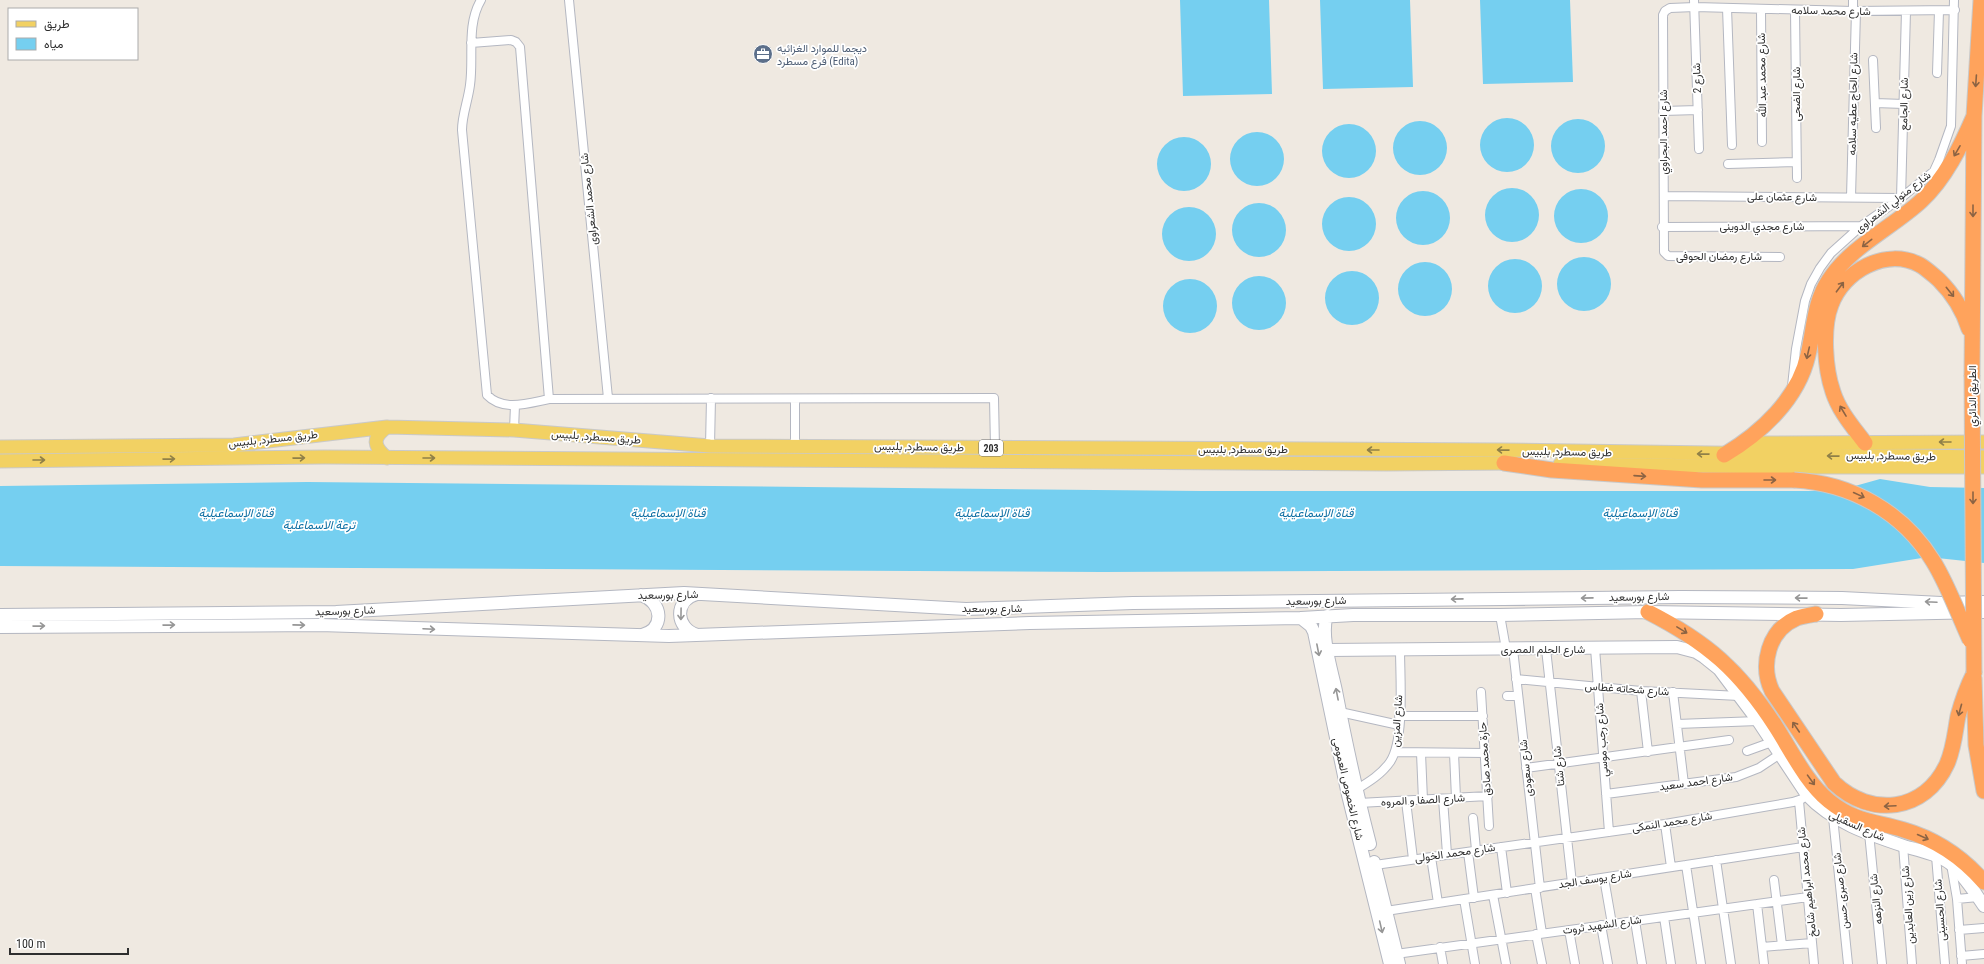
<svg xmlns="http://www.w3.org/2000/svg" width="1984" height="964" viewBox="0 0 1984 964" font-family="'Roboto Condensed',Vazirmatn,sans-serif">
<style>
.water{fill:#75cff0}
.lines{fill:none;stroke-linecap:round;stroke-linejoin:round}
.street-casing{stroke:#b4b7c1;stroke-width:10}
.secondary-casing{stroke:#b4b7c1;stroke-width:14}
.primary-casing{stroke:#c9c9c9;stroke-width:15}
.highway-casing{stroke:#c9c9c9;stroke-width:17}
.street{stroke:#fff;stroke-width:8}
.secondary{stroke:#fff;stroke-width:12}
.primary{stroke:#f2d163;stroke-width:13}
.highway{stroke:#ffa35c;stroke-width:15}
.highway-bridge-casing{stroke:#c9c9c9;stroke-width:17;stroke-linecap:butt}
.highway-bridge{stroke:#ffa35c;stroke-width:15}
.oneway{stroke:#8c6343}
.oneway2{stroke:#908048}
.oneway3{stroke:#969696}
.labels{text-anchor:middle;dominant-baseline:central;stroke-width:3.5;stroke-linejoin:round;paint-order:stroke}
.shield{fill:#fff;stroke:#6d6d6d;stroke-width:1}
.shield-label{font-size:10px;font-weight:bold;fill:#2e2e2e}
.street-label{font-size:11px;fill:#2e2e2e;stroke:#fff}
.service-label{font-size:11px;fill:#4e5e75;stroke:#fff;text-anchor:start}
.water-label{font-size:12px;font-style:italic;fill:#0d6fa3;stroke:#fff}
</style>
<rect width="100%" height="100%" fill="#efe9e1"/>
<path class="water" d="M1180,0H1269L1272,94L1183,96Z
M1320,0H1410L1413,87L1323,89Z
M1480,0H1570L1573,82L1483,84Z
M1480 145a27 27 0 1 1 54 0a27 27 0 1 1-54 0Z
M1551 146a27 27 0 1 1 54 0a27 27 0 1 1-54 0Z
M1393 148a27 27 0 1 1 54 0a27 27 0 1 1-54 0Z
M1322 151a27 27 0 1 1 54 0a27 27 0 1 1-54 0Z
M1230 159a27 27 0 1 1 54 0a27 27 0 1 1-54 0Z
M1157 164a27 27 0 1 1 54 0a27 27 0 1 1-54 0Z
M1485 215a27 27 0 1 1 54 0a27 27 0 1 1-54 0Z
M1554 216a27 27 0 1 1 54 0a27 27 0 1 1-54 0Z
M1396 218a27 27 0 1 1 54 0a27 27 0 1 1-54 0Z
M1322 224a27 27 0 1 1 54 0a27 27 0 1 1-54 0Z
M1232 230a27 27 0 1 1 54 0a27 27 0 1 1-54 0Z
M1162 234a27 27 0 1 1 54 0a27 27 0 1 1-54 0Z
M1557 284a27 27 0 1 1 54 0a27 27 0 1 1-54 0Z
M1488 286a27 27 0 1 1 54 0a27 27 0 1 1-54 0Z
M1398 289a27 27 0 1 1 54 0a27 27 0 1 1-54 0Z
M1325 298a27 27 0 1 1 54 0a27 27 0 1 1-54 0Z
M1232 303a27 27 0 1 1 54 0a27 27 0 1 1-54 0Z
M1163 306a27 27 0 1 1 54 0a27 27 0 1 1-54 0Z
M1880,479L1930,487L1984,488V563L1928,557L1853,569L1102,572L0,566V486L307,482L1201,491H1837Z"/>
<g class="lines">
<g class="street-casing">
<path id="street" d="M481,0C466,25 474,58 470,85C468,101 462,115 462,130L487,395C503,412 529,403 549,399L994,398L995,448
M569,0L608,398
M1694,0L1699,149
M1853,0V11
M1727,8L1732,145
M1761,9L1762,142
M1795,10L1797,178
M471,43L511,40L516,42L520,47L549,399
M1873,60L1876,128
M1937,73L1939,11
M1875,103L1904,104
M1663,111L1698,110
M1728,164L1796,162
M1664,196L1901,198L1906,11
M1851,197L1856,11
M1662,227L1861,226
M1780,257L1668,256L1664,252L1663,15L1665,11L1670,8L1695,7L1853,11L1955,10
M1792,386L1796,349L1805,301L1811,284L1820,268L1831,253L1861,226L1901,198L1934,171L1939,160L1951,126L1954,0
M795,399V446
M514,430L515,405
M710,446L711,398
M1500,615L1506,649
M1595,648L1609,832
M1513,649L1540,888
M1546,649L1572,883
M1516,679L1641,691L1739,696
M1641,691L1648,752
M1481,692L1489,826
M1673,692L1684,784
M1507,696H1518
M1340,712L1399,725
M1399,716H1483
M1677,724L1758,721
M1747,751L1772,742
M1395,752L1485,753
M1421,753L1423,800
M1454,753L1456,798
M1526,768L1729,740
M1354,791C1367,783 1381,775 1390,762C1405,740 1400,678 1400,649
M1606,794L1736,777L1759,768L1780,754
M1443,799L1447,854
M1406,801L1413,859
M1799,801L1814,964
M1359,803L1488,796
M1833,817L1848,964
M1473,818L1476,850
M1665,824L1671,867
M1869,833L1882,964
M1903,845L1912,964
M1501,847L1507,893
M1468,852L1474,898
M1936,856L1945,964
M1431,857L1438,903
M1716,860L1731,964
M1951,864L1957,899L1962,964
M1375,865L1665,824L1793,802L1802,799L1807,795
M1686,865L1701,964
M1604,878L1612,924
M1774,880L1782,945
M1535,888L1542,933
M1493,895L1506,964
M1464,899L1475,964
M1957,899L1978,897
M1757,904L1764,964
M1386,911L1803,847
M1664,917L1671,964
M1635,921L1642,964
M1601,925L1608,964
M1569,930L1575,964
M1959,930L1984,928
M1536,934L1542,964
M1440,947L1443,964
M1762,947L1812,943
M1396,954L1808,897
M1961,956L1984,954"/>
</g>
<g class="secondary-casing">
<path id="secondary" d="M697,594C674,600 675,628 697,635
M641,595C663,602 665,629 642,635
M0,615L336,612L684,593L966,609L1133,603L1680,597L1842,598L1941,603L1984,602
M1327,616C1320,635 1332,671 1336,691C1346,743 1357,794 1370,844
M1301,618L1311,626L1314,632L1348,795L1390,964
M0,627L320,625L669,636L1030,623L1301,618L1353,615H1500L1648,612L1841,615L1984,612
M1328,650L1677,647L1696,652L1704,657L1719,669L1758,721L1807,795C1833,823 1871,835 1907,847C1922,851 1940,855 1952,865C1965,877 1974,891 1984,906
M1374,862L1399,964"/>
</g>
<g class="primary-casing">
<path id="primary" d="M0,447L234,445L387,427L514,430L710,446L1503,450L1984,457
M1739,453L1747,447L1759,443L1984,442
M387,458C373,446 372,438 387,427
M0,461L325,457L1386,464L1514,463
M1560,464L1782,467H1984"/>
</g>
<g class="highway-casing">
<path id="highway" d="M1972,375L1974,116L1981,0
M1865,443C1853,427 1839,411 1833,392C1825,369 1822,328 1831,305C1843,271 1886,247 1920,265C1927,269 1933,275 1939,280C1953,294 1963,310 1969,329
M1724,455C1761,433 1798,399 1808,355C1814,330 1814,302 1829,280C1850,247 1893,227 1921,201C1945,179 1961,146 1974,116
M1504,463L1552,470L1702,480H1794
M1648,612C1707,642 1740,671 1776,727C1792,752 1806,782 1829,801C1855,822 1874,821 1904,830C1935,839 1963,858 1984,882
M1816,614C1810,615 1803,616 1797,618C1768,630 1760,665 1772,691L1834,783C1871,818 1925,812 1947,764C1954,748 1955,732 1958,716C1962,701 1967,687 1974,673
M1974,678L1976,745L1984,791"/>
</g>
<use href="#street" class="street"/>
<use href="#secondary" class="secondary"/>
<use href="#primary" class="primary"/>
<use href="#highway" class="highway"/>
<g class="highway-bridge-casing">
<path id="highway-bridge" d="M1972,375L1974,673
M1794,480C1851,483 1903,512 1933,561C1948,585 1958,614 1970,640"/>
</g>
<use href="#highway-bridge" class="highway-bridge"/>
</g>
<defs><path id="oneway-shaft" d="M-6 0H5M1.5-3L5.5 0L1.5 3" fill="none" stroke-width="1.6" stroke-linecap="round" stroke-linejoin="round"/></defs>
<g class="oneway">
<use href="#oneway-shaft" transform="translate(1976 81) rotate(94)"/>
<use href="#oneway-shaft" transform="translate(1957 151) rotate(120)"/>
<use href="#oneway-shaft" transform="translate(1973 211) rotate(90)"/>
<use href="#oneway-shaft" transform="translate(1867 243) rotate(142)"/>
<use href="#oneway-shaft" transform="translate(1840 287) rotate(-53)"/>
<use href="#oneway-shaft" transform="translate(1950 292) rotate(51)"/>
<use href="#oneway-shaft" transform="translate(1808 353) rotate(103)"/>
<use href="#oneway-shaft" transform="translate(1843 411) rotate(-121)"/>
<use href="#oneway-shaft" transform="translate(1640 476) rotate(4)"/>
<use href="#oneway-shaft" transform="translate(1770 480)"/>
<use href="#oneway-shaft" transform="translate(1859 495) rotate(25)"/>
<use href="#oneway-shaft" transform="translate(1973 498) rotate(90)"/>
<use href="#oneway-shaft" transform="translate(1682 630) rotate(31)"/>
<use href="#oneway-shaft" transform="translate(1960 710) rotate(105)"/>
<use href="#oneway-shaft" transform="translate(1796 727) rotate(-124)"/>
<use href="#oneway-shaft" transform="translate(1811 780) rotate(54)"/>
<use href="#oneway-shaft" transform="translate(1890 806) rotate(177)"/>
<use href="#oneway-shaft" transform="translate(1923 837) rotate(24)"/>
</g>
<g class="oneway2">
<use href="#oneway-shaft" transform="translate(1945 442) rotate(180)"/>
<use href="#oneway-shaft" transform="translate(1373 450) rotate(-180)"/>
<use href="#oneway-shaft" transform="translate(1503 450) rotate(-179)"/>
<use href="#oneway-shaft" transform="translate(1703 454) rotate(-179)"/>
<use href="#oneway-shaft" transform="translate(1833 456) rotate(-179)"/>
<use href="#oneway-shaft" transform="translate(299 458) rotate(-1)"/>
<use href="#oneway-shaft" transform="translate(429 458)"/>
<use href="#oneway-shaft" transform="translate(169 459) rotate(-1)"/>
<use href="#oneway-shaft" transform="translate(39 460)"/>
</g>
<g class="oneway3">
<use href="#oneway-shaft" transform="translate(1587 598) rotate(179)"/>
<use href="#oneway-shaft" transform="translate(1801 598) rotate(-179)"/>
<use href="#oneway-shaft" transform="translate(1457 599) rotate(179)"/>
<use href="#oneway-shaft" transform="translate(1931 602) rotate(-177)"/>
<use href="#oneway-shaft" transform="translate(681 614) rotate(91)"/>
<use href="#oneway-shaft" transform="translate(169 625) rotate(-1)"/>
<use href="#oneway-shaft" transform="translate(299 625) rotate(1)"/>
<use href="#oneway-shaft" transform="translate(39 626) rotate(-1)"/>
<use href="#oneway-shaft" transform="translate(429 629) rotate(3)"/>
<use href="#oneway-shaft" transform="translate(1318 650) rotate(79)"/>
<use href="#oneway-shaft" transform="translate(1337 694) rotate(-101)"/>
<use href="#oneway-shaft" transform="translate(1381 927) rotate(77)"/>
</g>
<defs>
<g id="office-disc" transform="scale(1)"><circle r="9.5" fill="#5c6f8a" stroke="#fff"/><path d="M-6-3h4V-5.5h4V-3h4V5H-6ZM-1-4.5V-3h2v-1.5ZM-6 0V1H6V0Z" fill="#fff"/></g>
</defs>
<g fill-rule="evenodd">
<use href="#office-disc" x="763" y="54"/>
</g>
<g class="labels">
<rect class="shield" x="979" y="440" width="24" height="16" rx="3"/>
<g class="shield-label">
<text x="991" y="448">203</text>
</g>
<g class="street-label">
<text transform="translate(1831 11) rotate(1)">شارع محمد سلامه</text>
<text transform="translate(1762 75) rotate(-91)">شارع محمد عبد الله</text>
<text transform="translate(1697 78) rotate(-92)">شارع 2</text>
<text transform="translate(1796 94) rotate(-90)">شارع الضحى</text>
<text transform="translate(1853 104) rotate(-89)">شارع الحاج عطيه سلامه</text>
<text transform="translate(1904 104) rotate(-89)">شارع الجامع</text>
<text transform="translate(1663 132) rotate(-90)">شارع احمد البحراوي</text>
<text transform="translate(1782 197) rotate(1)">شارع عثمان على</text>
<text transform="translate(589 199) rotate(-96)">شارع محمد الشعراوى</text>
<text transform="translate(1893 202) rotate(-38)">شارع متولي الشعراوى</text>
<text x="1762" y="226">شارع مجدي الدوينى</text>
<text x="1719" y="256">شارع رمضان الحوفى</text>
<text transform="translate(1972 396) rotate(-90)">الطريق الدائري</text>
<text transform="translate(596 437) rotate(4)">طريق مسطرد, بلبيس</text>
<text transform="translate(273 439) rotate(-6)">طريق مسطرد, بلبيس</text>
<text transform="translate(919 447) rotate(1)">طريق مسطرد, بلبيس</text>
<text x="1243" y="449">طريق مسطرد, بلبيس</text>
<text transform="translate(1567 452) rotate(1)">طريق مسطرد, بلبيس</text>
<text transform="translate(1891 456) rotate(1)">طريق مسطرد, بلبيس</text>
<text transform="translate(668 595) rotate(-1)">شارع بورسعيد</text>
<text transform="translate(1639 597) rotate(-1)">شارع بورسعيد</text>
<text transform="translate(1316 601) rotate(-1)">شارع بورسعيد</text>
<text x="992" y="608">شارع بورسعيد</text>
<text transform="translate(345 611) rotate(-2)">شارع بورسعيد</text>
<text x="1543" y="649">شارع الحلم المصرى</text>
<text transform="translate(1627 689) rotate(4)">شارع شحاته غطاس</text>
<text transform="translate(1397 721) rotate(-86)">شارع المزين</text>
<text transform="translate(1602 740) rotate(-94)">شارع رجب موسي</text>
<text transform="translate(1485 759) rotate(-94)">حارة محمد صادق</text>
<text transform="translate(1559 766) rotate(-96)">شارع شتا</text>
<text transform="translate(1526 768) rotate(-96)">شارع سعودى</text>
<text transform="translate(1696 782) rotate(-8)">شارع احمد سعيد</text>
<text transform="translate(1348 789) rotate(77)">شارع الخصوص العمومى</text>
<text transform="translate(1423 800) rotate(-3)">شارع الصفا و المروه</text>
<text transform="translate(1672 822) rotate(-9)">شارع محمد النمكى</text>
<text transform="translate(1857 826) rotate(24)">شارع السقيلى</text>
<text transform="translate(1455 853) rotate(-8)">شارع محمد الخولى</text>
<text transform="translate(1595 879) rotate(-9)">شارع يوسف الجد</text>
<text transform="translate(1807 882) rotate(-96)">شارع محمد ابراهيم شامخ</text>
<text transform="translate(1841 891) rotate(-96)">شارع صبرى حسن</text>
<text transform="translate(1876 899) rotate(-96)">شارع النزهه</text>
<text transform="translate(1908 905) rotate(-94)">شارع زين العابدين</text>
<text transform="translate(1940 910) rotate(-94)">شارع الحسينى</text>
<text transform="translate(1602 925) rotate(-8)">شارع الشهيد ثروت</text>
</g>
<g class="service-label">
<text x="777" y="48">ديجما للموارد الغزائيه<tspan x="777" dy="13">فرع مسطرد (Edita)</tspan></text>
</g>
<g class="water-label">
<text x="236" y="513">قناة الإسماعيلية</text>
<text x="668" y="513">قناة الإسماعيلية</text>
<text x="992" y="513">قناة الإسماعيلية</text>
<text x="1316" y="513">قناة الإسماعيلية</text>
<text x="1640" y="513">قناة الإسماعيلية</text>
<text x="319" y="525">ترعة الاسماعلية</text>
</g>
</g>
<rect x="8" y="8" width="130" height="52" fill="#ffffff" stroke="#ababab"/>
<rect x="16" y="21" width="20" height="6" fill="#f2d163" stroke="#ababab"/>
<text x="44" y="28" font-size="12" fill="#2e2e2e">طريق</text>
<rect x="16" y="38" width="20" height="12" fill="#75cff0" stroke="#ababab"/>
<text x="44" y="48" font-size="12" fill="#2e2e2e">مياه</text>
<path d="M10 948v6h118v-6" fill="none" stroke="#2e2e2e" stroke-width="2"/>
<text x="16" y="948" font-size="12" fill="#2e2e2e" stroke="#ffffff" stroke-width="3" paint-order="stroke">100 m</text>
</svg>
